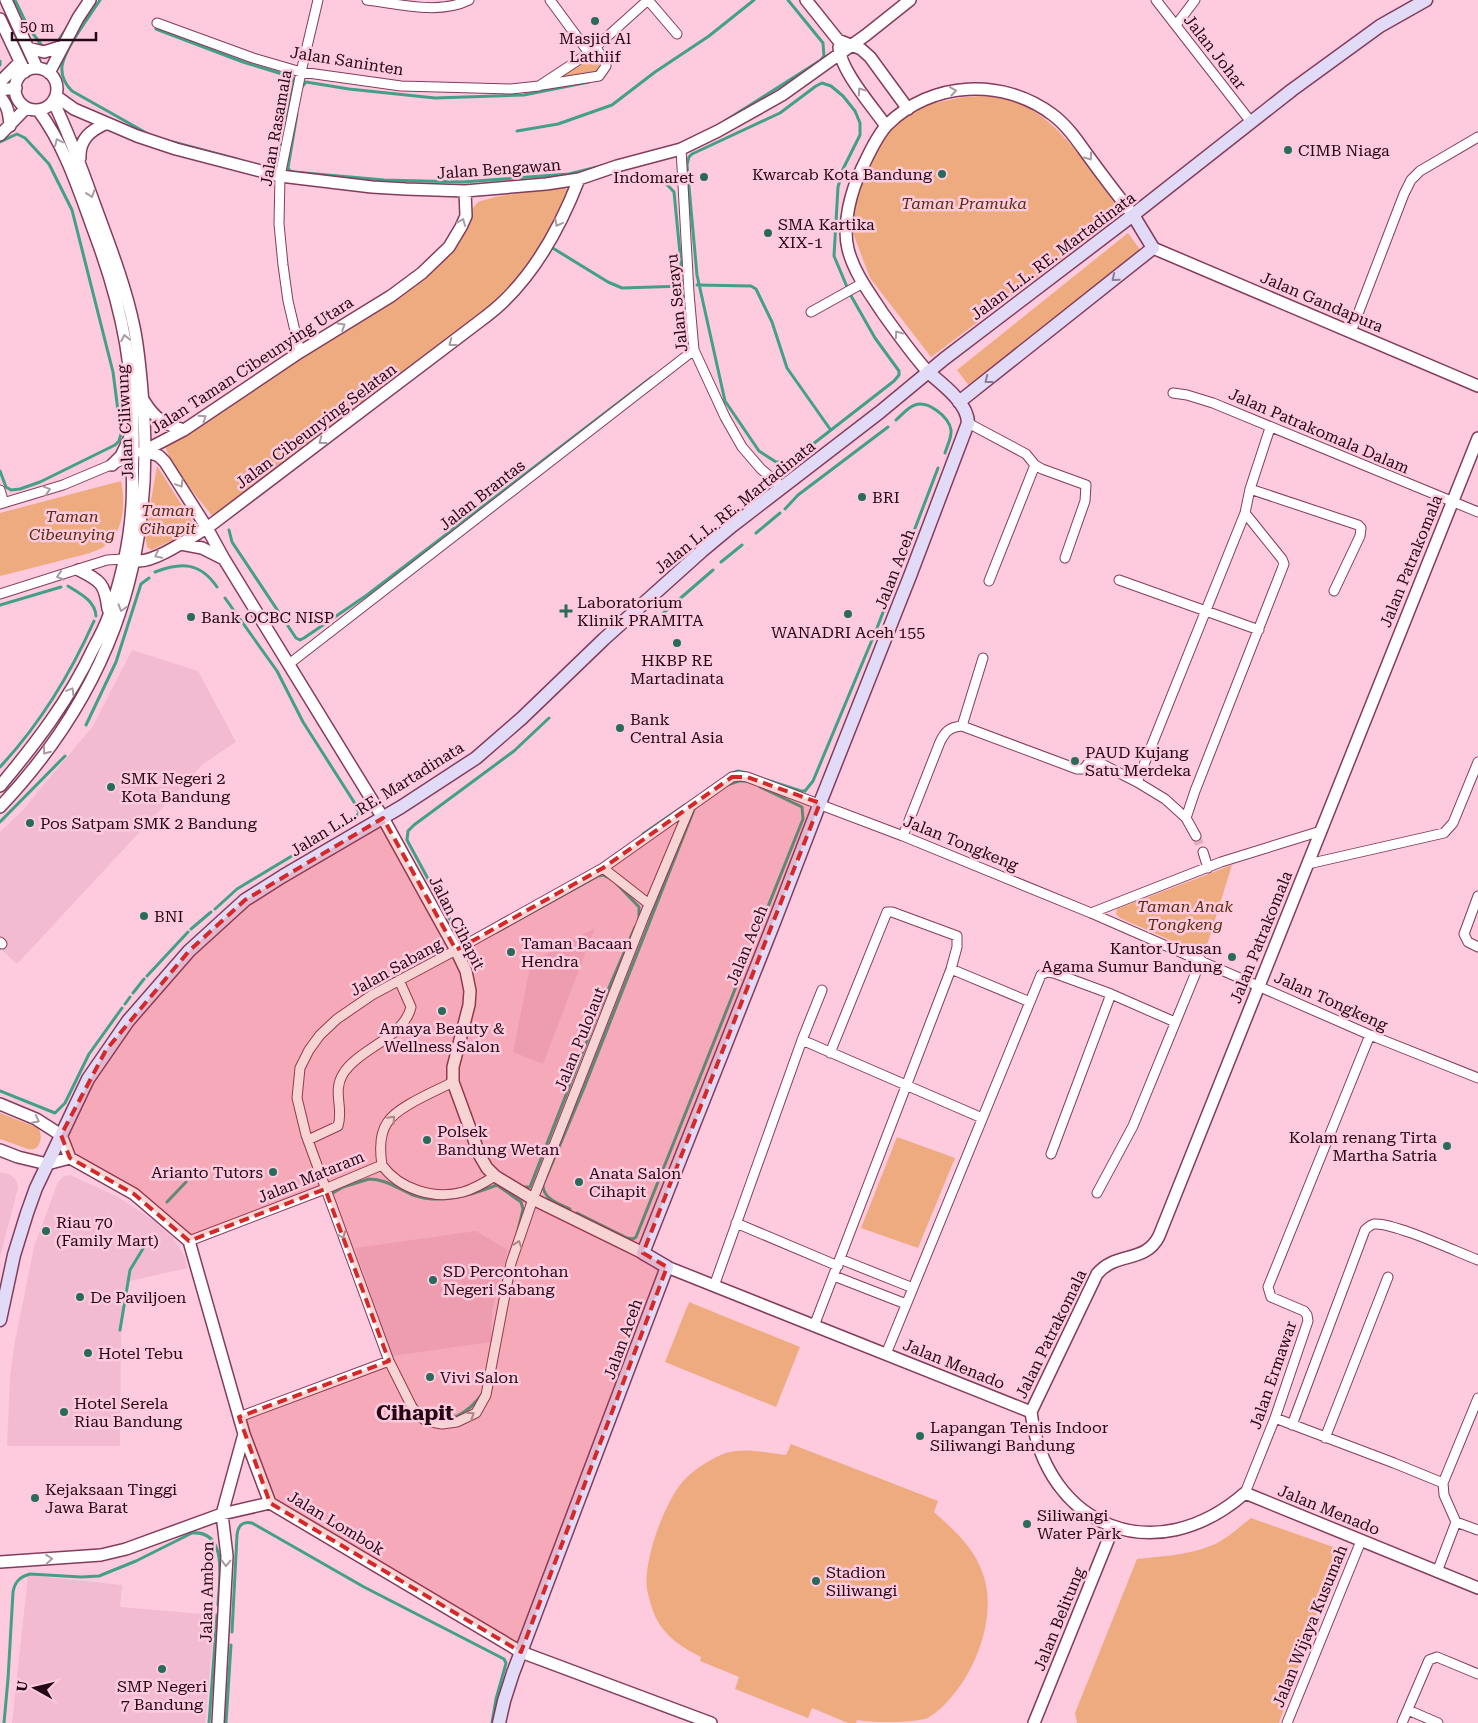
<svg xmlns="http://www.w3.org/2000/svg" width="1478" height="1723" viewBox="0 0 1478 1723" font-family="'Roboto Serif',serif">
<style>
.built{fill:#f3bbd1}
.green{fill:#efab80}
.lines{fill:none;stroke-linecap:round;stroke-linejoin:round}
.stream{stroke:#43a088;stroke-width:3}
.minor-tunnel{stroke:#ddadc0;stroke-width:9;stroke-dasharray:9 4.5;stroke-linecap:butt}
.minor-casing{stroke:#843c5c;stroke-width:11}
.tertiary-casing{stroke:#843c5c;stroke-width:14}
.secondary-casing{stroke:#843c5c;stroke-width:15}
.minor{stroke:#fff;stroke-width:9}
.tertiary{stroke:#fff;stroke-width:11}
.secondary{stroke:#e2dbf8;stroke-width:12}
.oneway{stroke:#a89ca2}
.oneway2{stroke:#8d7c92}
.marked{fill:#d62828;fill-opacity:0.2;stroke:#d62828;stroke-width:4;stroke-dasharray:10 6;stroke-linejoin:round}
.poi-dot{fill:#296b5a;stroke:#fecade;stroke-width:2}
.labels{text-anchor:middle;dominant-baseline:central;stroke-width:5;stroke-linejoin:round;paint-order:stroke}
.poi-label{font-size:16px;fill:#250816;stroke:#fecade;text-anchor:start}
.street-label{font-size:16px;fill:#250816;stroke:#fecade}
.park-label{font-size:16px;font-style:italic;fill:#5a2f10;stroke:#fecade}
.district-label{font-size:21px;font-weight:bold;fill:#250816;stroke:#fecade}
</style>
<rect width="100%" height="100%" fill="#fecade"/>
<path class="built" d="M132,650L198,671L236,742L203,764L17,964L2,950L5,945L0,940V832L22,811L93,726Z
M595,928L543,1064L513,1052L531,962Z
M0,1172L11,1175L17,1182L18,1188L0,1257Z
M70,1175L118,1197L153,1220L173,1238L185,1257L187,1268L126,1282L121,1335L120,1446H7L10,1377L14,1346L34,1247L58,1182L63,1177Z
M476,1231L508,1250L492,1310L491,1342L392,1356L355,1248Z
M28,1575L122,1585L120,1607L215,1615L205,1723H12Z"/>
<path class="green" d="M596,51L602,65L597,73L560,79L558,77Z
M963,97C976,97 992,95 1005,98C1055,110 1094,174 1122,214L931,357L870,278L850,225L855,194L887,121L916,107Z
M562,185L566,188L569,195L542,246L501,297L214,518C201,501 165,461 165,442L274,372L387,304L471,217L472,209L478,202L495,197Z
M1128,233L1141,251L970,387L957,370Z
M157,466L197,529L151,550L147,547L145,534Z
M121,481C126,503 124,537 100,549C87,555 73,557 59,561C40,566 20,571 0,576V513Z
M1232,865L1204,955L1120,918L1116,914L1117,909Z
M0,1113L38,1128C44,1136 40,1152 28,1149L0,1139Z
M897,1137L955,1158L918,1248L861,1228Z
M689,1302L800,1347L776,1407L665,1362Z
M791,1444L938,1501L934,1512C954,1530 974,1547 983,1574C1000,1621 969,1692 928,1718C915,1723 871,1723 857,1720L856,1723H848L812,1708L808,1718L735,1689L739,1677L700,1661L701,1657C683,1648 665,1637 656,1618C652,1610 649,1598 647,1589C643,1559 666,1497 687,1477C698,1467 712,1458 726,1453C745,1447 767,1453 786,1455Z
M1251,1518L1339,1549L1279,1723H1077L1075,1713L1137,1559C1162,1556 1190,1555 1213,1545C1227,1539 1239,1527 1251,1518Z"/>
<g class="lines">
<path class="stream" d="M15,0L28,27L43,47
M100,0C89,17 65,48 62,66C61,76 65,84 72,91L150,135
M156,29L243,62L292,77L294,83L278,160L276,166L267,167
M56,44L68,26
M0,61V65
M822,83L831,86L843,96L855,111L860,123V135L843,169L838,187L834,256L850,294L875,338L899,371V375L894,381L795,458L783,462H776L759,451L725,401L697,275L687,165L689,157L692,154L780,113L816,86Z
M301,88L306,82L349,89L435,98L524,95L589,82
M297,114L288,168L290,171L294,172L384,180L463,182L569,174L601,166
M725,121L821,60L824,56L823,43L788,0
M517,131L558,124L612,105L655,72L709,36L754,0
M0,142L17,134L25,138L49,164L72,210L113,372L121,434L119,441L115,445L40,482L20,489L11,490L6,487L0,471
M173,142L237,159
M630,180C652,178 659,174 674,192L689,346L685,352
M551,247L608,282L622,288L684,286
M697,285L751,286L756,289L772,322L787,368L830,429
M896,420C902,415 908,407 915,405C928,400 949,417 951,430C952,437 947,446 945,453
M785,509L798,495L888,427
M229,530L232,542L296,638L300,640L304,638L367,595L652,377
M756,533L780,513
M721,562L742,545
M155,572C181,562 200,562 217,587
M68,586C81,594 95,601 96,616
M0,605L61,587
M661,615L713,570
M86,725L116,662L141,584L149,578
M0,767C40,724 70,675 94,621
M732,773L738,771L746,773L801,791H805L813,781L877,628L938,468
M727,785L739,781H748
M0,822L65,756
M643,834L685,805
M616,883L639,907V919
M215,909L237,889L355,818L359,813L354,802L303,722L277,671L225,598
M191,929L211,912
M497,932L598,876L603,875L611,879
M466,940L463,941L460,938L407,840L408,831L414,825L514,751L549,718
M468,948L465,951L471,967
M147,976L188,932
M133,993L144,979
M125,1004L130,997
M0,1091L55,1113L65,1103L89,1054L122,1008
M369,1179C386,1179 398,1189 413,1195C441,1205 471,1195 497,1185L521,1202L523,1209L502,1298L483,1393C470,1411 447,1429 425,1414C396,1393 372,1309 360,1274C351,1249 342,1224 331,1199V1194L343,1187Z
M522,1187H530L598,1013L635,927
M167,1202L186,1182
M570,1209C559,1204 543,1199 543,1185L584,1088L695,807
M577,1213L627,1238L633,1239L636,1237L803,819L802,807L760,787
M120,1330L130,1270L147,1242
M232,1632L237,1535C238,1526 242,1521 252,1523L364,1587L504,1659L506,1663L505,1667L496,1699L492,1723
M4,1723L8,1679L13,1592C15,1581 20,1577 30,1574L81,1577L99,1576L136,1561L192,1533C229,1530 219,1582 218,1605
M209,1723L217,1615
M226,1723L231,1645"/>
<path class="minor-tunnel" d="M1196,836L1203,852"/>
<g class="minor-casing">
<path id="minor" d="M367,0C399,4 439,15 469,0
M550,0L589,53
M648,0L677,34
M1156,0L1251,122
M157,23L253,58L301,72L401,86L511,89L539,86L589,53L648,0
M1176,25L1195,0
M542,85L599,76L606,66L603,58L595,47
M681,149L689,293L694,350L725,417L742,447L761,469L782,487
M811,312L863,283
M1351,332L1404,194L1411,180L1420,171L1478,137
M300,352L288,301L283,265L279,224L280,176L301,72L318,0
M1173,393L1187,395L1213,403L1478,512
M968,423L1026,454L1035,465L989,581
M1270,428L1250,489L1358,525L1361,528L1360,536L1334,591
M1035,465L1042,469L1086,485L1085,501L1065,558
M0,490L4,503
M0,504L63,485L132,456
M1119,580L1259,630
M0,594L107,560L123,559
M289,664L694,350
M962,726L983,658
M1137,782L1245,513L1250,489
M690,807L643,919L533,1199L511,1263L486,1395L476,1413L457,1422L442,1424L426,1421L418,1415L412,1407L389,1361L306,1135L297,1098L300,1068L309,1050L320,1035L337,1019L372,995L456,950L603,868L732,777L739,776L747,777L903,836L1091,913L1370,1035L1478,1078
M1186,818L1195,791L1284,564L1282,559L1245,513
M903,836L940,742C945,732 949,727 962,726L1077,769H1084L1089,762L1096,761L1137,782L1165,799L1186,818L1196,836
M1203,852L1208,868
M1308,864L1444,833L1453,823L1478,762
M603,868L649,904
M1478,896L1464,934L1468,942L1478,947
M1091,913L1221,862L1321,831
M0,942L2,944
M951,969L1030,1002
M802,1040L982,1118
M308,1140L338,1126C344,1108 332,1092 343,1074C359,1048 404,1038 411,1007L399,980
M1051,1154L1111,994
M382,1165C380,1152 379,1135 387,1123C396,1107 436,1091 453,1082
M1097,1193L1133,1126L1201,960
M736,1223L838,1266
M189,1241L325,1189L382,1165C399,1189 434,1200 463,1192C474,1189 484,1183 495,1176
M840,1259L913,1288
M834,1276L906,1304
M714,1286L802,1040L822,990
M814,1326L951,969L957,947V936L892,912H887L830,1053
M886,1354L1041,975L1047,972L1054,973L1111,994L1175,1022
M239,1417L389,1361
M1275,1418L1394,1463L1443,1483
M1292,1425L1365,1230C1368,1227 1370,1225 1374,1224C1393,1222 1457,1252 1478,1260
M1325,1438L1388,1277
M1245,1493L1275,1418L1308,1321L1307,1315L1304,1311L1271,1297L1268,1287L1370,1035
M1456,1522L1478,1530
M1437,1572L1456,1522L1444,1495L1443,1483L1478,1398
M1408,1710L1438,1723
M1287,1723L1361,1541
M1402,1723L1429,1660L1437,1657L1478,1674"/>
</g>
<g class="tertiary-casing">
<path id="tertiary" d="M6,0L37,68
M806,0L838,40L861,49L870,57L908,109
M0,19L25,72
M839,47C840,70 872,106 886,126
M28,48L44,52L63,46
M15 89a21 21 0 1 1 42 0a21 21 0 1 1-42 0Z
M49,73L78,18L90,0
M0,82L20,62
M0,90L16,88
M56,96L74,109L137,136L176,149L280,176L372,187L406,189L465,191L546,184L579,179L617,166L681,149L718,131L782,95L866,35L910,0
M0,97C8,106 9,114 10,126
M0,135L26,108
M80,158C79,139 91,130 107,123
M1153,248L1478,386
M928,372C911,353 897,333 882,312C869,292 854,273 848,249C842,224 851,191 862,168C869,154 876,137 887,125C931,81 1003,77 1053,115C1069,127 1080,145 1092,161C1105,179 1119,197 1133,215
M144,401C155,419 164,424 184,430
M146,451L159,456L165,462L207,528L224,559L383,818L456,950L466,971L470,991L469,1005L453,1067V1082L480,1156L487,1168L495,1176L533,1199L643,1253
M142,452L184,430L300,352L391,296L422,273L449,247L461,227L466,216L465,191
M112,465L121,456L131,435
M181,544L202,548L224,559
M128,560C131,560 136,561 139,561C157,561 191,537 207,528L480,321C488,315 497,308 504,301C538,268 562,223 579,179
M79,570C101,581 105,584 108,609
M0,786C36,743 69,700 93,649C99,638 105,627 109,615C121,580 130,541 132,504C133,488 132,471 133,455C135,374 124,313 96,237C80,194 66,147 38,110
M0,807C105,696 152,570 144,418C142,388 140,356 134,327C125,284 109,244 94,203C82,169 69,134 53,101
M0,1104L36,1119L61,1135L70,1158
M0,1150L18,1157L47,1164L70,1158L134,1194L189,1241L244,1434L270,1503L521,1652L711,1723
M667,1267L1031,1412
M1031,1412L1097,1274C1116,1251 1145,1264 1159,1236L1478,438
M1031,1412C1046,1528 1156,1571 1245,1493L1478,1588
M0,1562L101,1555L126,1549L222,1514L270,1503
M218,1723L227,1556L222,1514L244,1434
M1034,1723L1113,1528"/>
</g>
<g class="secondary-casing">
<path id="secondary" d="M959,402L1153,248L1133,215
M0,1320L14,1255L27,1213L36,1188L88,1079L128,1021L189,951L245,900L283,876L401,807L476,758L522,718L604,639L702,551L732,526L880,412L944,359L1133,215L1292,90L1380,26L1426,0
M499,1723L504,1701L513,1673L667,1267L643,1253L775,920L820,803L910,576L968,423C968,403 942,384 928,372"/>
</g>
<use href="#minor" class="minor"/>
<use href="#tertiary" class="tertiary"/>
<use href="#secondary" class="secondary"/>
</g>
<defs><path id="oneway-chevron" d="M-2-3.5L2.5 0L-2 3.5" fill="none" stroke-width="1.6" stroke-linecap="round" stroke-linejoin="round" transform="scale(1.25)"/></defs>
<g class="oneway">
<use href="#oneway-chevron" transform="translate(861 91) rotate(-125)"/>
<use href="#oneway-chevron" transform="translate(953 91) rotate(-9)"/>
<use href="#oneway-chevron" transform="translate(58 142) rotate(-115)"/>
<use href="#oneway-chevron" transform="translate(1089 157) rotate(54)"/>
<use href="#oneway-chevron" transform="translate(91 194) rotate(71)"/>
<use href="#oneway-chevron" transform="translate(462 222) rotate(-68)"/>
<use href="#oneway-chevron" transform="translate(558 223) rotate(118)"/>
<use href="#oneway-chevron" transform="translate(342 326) rotate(-31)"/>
<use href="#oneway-chevron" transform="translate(898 334) rotate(-125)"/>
<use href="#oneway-chevron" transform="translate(125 338) rotate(-101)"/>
<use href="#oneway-chevron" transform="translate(452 343) rotate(143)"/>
<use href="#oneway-chevron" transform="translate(203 418) rotate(-34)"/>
<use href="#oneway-chevron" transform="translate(322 441) rotate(143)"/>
<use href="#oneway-chevron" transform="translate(180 484) rotate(59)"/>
<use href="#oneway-chevron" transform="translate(47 490) rotate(-17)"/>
<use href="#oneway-chevron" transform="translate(158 555) rotate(154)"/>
<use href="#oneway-chevron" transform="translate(60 576) rotate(163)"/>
<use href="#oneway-chevron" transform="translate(122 608) rotate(106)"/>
<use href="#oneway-chevron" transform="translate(71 691) rotate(-59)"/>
<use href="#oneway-chevron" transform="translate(46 751) rotate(128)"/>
<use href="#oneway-chevron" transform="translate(392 1119) rotate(-47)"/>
<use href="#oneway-chevron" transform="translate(36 1120) rotate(27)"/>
<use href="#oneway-chevron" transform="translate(342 1235) rotate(70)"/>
<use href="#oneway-chevron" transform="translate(518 1244) rotate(-71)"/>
<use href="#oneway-chevron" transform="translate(471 1415) rotate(-33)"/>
<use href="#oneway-chevron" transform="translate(49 1559) rotate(-4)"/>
<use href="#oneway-chevron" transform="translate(226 1563) rotate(91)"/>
</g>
<g class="oneway2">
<use href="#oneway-chevron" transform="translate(1115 278) rotate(141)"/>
<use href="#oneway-chevron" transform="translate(988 380) rotate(142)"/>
</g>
<path class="marked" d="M732,777H747L820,803L643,1253L667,1267L521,1652L270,1503L239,1417L389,1361L325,1189L189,1241L134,1194L70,1158L61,1135L106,1050L189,951L245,900L383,818L456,950L603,868Z"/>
<g class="poi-dot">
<circle cx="595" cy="21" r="5"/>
<circle cx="1288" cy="150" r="5"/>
<circle cx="942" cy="174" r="5"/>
<circle cx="704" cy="177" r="5"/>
<circle cx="768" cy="233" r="5"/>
<circle cx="862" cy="497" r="5"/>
<path d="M563.5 603.5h5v5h5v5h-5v5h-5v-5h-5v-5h5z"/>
<circle cx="848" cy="614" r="5"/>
<circle cx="191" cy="617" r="5"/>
<circle cx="677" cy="643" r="5"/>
<circle cx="620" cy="728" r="5"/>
<circle cx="1075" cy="761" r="5"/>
<circle cx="111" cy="787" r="5"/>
<circle cx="30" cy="823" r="5"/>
<circle cx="144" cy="916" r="5"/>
<circle cx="511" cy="952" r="5"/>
<circle cx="1232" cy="957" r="5"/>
<circle cx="442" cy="1011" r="5"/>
<circle cx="427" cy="1140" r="5"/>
<circle cx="1447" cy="1146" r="5"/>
<circle cx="273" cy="1172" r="5"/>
<circle cx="579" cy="1182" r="5"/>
<circle cx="46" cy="1231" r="5"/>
<circle cx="433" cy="1280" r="5"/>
<circle cx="80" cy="1297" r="5"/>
<circle cx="88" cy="1353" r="5"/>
<circle cx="430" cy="1377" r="5"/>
<circle cx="64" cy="1412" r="5"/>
<circle cx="920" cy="1436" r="5"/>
<circle cx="35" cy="1498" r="5"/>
<circle cx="1027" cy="1524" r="5"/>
<circle cx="816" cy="1581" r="5"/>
<circle cx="162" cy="1669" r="5"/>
</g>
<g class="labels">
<g class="poi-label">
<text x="595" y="38" text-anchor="middle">Masjid Al<tspan x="595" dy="18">Lathiif</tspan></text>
<text x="1298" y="150">CIMB Niaga</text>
<text x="932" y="174" text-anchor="end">Kwarcab Kota Bandung</text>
<text x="694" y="177" text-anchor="end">Indomaret</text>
<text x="778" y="224">SMA Kartika<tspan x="778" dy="18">XIX-1</tspan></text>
<text x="872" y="497">BRI</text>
<text x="577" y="602">Laboratorium<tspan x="577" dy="18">Klinik PRAMITA</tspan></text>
<text x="201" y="617">Bank OCBC NISP</text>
<text x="848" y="632" text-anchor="middle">WANADRI Aceh 155</text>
<text x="677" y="660" text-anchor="middle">HKBP RE<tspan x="677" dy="18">Martadinata</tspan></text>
<text x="630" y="719">Bank<tspan x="630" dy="18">Central Asia</tspan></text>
<text x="1085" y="752">PAUD Kujang<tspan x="1085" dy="18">Satu Merdeka</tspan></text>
<text x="121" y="778">SMK Negeri 2<tspan x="121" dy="18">Kota Bandung</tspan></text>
<text x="40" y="823">Pos Satpam SMK 2 Bandung</text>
<text x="154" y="916">BNI</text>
<text x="521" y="943">Taman Bacaan<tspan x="521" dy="18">Hendra</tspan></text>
<text x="1222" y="948" text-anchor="end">Kantor Urusan<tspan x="1222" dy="18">Agama Sumur Bandung</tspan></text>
<text x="442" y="1028" text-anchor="middle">Amaya Beauty &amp;<tspan x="442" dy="18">Wellness Salon</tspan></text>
<text x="437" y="1131">Polsek<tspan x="437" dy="18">Bandung Wetan</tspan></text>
<text x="1437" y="1137" text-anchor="end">Kolam renang Tirta<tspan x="1437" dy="18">Martha Satria</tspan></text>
<text x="263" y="1172" text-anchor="end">Arianto Tutors</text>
<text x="589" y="1173">Anata Salon<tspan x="589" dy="18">Cihapit</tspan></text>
<text x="56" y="1222">Riau 70<tspan x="56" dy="18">(Family Mart)</tspan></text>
<text x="443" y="1271">SD Percontohan<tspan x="443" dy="18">Negeri Sabang</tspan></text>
<text x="90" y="1297">De Paviljoen</text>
<text x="98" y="1353">Hotel Tebu</text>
<text x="440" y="1377">Vivi Salon</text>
<text x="74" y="1403">Hotel Serela<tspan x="74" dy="18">Riau Bandung</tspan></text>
<text x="930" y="1427">Lapangan Tenis Indoor<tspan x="930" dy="18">Siliwangi Bandung</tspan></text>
<text x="45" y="1489">Kejaksaan Tinggi<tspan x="45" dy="18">Jawa Barat</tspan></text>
<text x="1037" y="1515">Siliwangi<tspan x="1037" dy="18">Water Park</tspan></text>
<text x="826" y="1572">Stadion<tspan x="826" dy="18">Siliwangi</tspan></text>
<text x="162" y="1686" text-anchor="middle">SMP Negeri<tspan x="162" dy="18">7 Bandung</tspan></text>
</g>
<g class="street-label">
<text transform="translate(1215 52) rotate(52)">Jalan Johar</text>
<text transform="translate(347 61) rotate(9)">Jalan Saninten</text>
<text transform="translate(276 128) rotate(-80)">Jalan Rasamala</text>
<text transform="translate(499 169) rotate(-4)">Jalan Bengawan</text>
<text transform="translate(1053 256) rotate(-37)">Jalan L.L. RE. Martadinata</text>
<text transform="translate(1322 302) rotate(23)">Jalan Gandapura</text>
<text transform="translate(677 303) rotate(-96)">Jalan Serayu</text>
<text transform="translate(252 365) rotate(-33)">Jalan Taman Cibeunying Utara</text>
<text transform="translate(125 422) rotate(-93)">Jalan Ciliwung</text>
<text transform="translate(316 426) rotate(-37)">Jalan Cibeunying Selatan</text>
<text transform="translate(1319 431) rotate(23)">Jalan Patrakomala Dalam</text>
<text transform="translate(482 495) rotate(-38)">Jalan Brantas</text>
<text transform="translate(735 507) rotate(-39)">Jalan L.L. RE. Martadinata</text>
<text transform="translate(1411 561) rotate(-68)">Jalan Patrakomala</text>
<text transform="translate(895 569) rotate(-69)">Jalan Aceh</text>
<text transform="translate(377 799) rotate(-32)">Jalan L.L. RE. Martadinata</text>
<text transform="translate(961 843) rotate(22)">Jalan Tongkeng</text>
<text transform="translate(457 923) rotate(63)">Jalan Cihapit</text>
<text transform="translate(1261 937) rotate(-68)">Jalan Patrakomala</text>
<text transform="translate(747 945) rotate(-68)">Jalan Aceh</text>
<text transform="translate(396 967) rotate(-29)">Jalan Sabang</text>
<text transform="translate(1331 1001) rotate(24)">Jalan Tongkeng</text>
<text transform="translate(580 1039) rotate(-68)">Jalan Pulolaut</text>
<text transform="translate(311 1177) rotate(-22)">Jalan Mataram</text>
<text transform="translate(1051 1334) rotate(-64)">Jalan Patrakomala</text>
<text transform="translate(623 1339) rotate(-70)">Jalan Aceh</text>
<text transform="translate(954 1364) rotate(22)">Jalan Menado</text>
<text transform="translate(1273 1375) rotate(-71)">Jalan Ermawar</text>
<text transform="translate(1329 1510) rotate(22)">Jalan Menado</text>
<text transform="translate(336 1523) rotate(31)">Jalan Lombok</text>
<text transform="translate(207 1592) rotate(-89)">Jalan Ambon</text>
<text transform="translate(1059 1619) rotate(-68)">Jalan Belitung</text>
<text transform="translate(1310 1626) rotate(-68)">Jalan Wijaya Kusumah</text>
</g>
<g class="park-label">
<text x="964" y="203">Taman Pramuka</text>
<text x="168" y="510">Taman<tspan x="168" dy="18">Cihapit</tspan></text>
<text x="72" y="516">Taman<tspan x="72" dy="18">Cibeunying</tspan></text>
<text x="1185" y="906">Taman Anak<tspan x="1185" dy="18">Tongkeng</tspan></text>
</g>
<g class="district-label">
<text x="415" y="1413">Cihapit</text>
</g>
</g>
<g transform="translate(35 1688) rotate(278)" stroke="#fecade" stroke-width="4" paint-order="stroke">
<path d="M0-4L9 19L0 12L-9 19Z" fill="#250816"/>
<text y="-8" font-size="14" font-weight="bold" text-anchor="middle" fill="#250816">U</text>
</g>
<path d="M12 32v8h84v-8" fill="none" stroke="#250816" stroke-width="2.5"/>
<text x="20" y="32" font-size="15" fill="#250816" stroke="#fecade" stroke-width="4" paint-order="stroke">50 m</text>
</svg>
